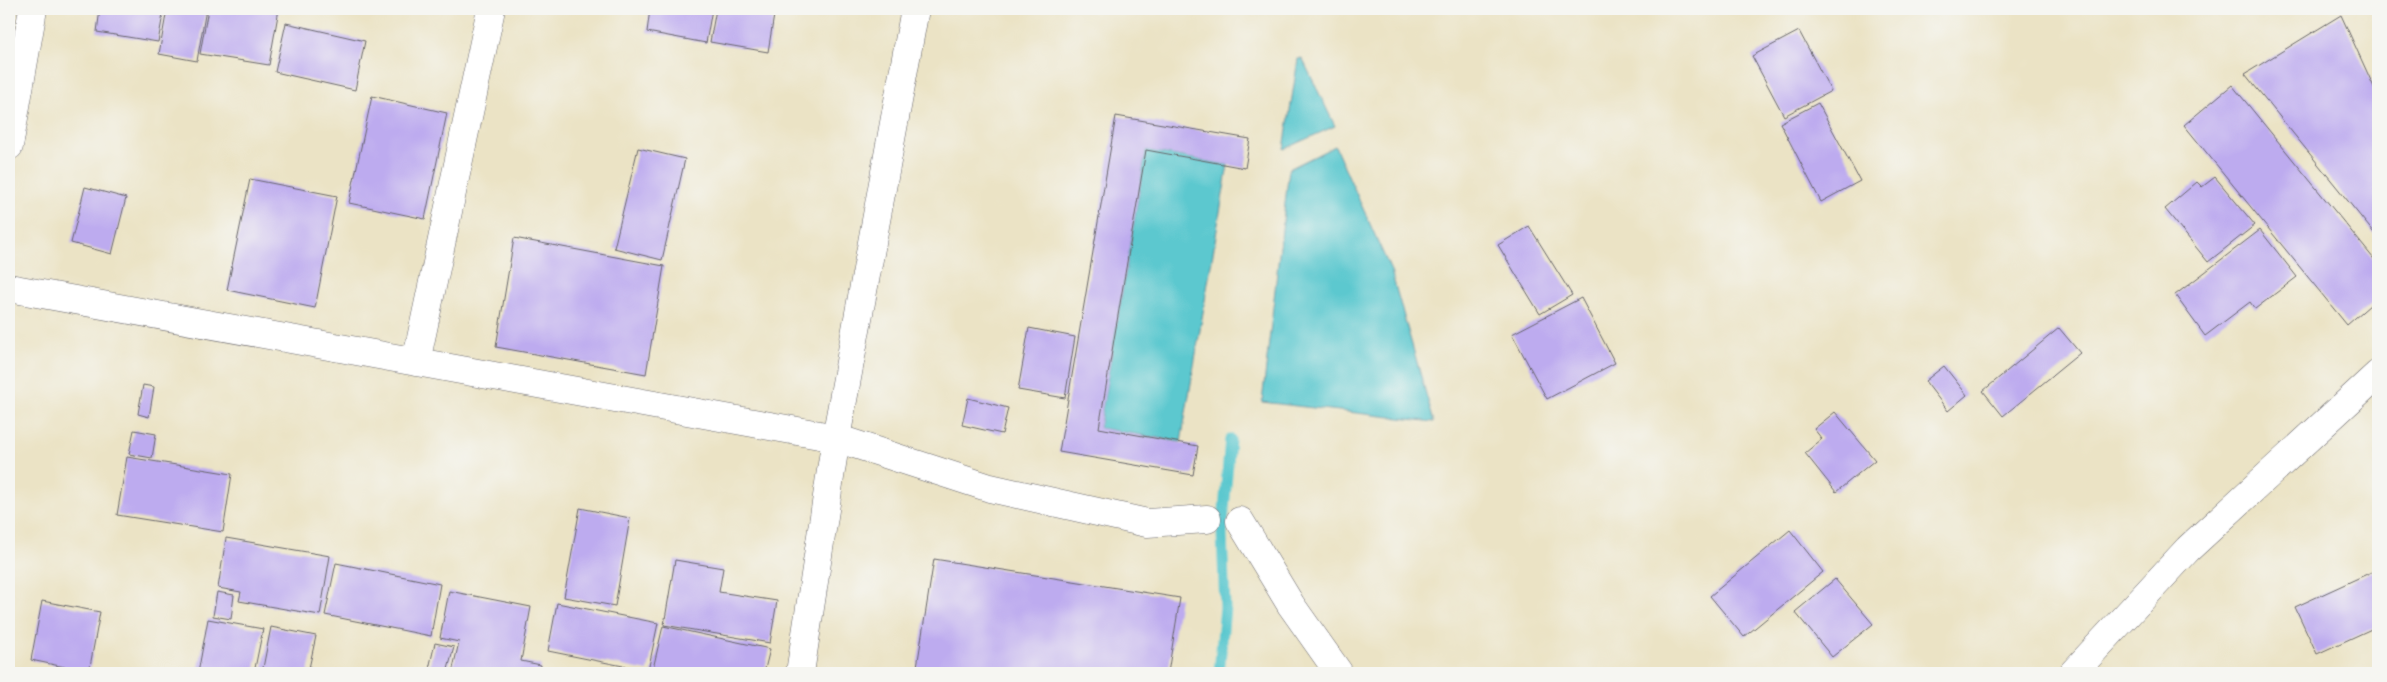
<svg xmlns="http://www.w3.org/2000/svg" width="2387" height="682" viewBox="0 0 2387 682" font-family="'Balsamiq Sans',sans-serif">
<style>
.water{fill:#5bc8cf;stroke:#3e7585}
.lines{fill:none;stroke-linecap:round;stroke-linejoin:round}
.stream{stroke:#5bc8cf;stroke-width:11}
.building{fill:#bdabef}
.minor-casing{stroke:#68666b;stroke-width:29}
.minor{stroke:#fff;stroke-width:28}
</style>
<rect width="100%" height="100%" fill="#f6f6f2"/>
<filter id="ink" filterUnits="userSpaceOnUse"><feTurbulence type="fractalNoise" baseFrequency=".02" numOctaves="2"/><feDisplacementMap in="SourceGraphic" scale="10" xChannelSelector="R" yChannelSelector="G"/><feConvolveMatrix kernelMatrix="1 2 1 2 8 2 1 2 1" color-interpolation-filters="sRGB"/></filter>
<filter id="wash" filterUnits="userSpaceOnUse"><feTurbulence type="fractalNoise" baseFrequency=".0096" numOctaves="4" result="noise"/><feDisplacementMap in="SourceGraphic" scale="20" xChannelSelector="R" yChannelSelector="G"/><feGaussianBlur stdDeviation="1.12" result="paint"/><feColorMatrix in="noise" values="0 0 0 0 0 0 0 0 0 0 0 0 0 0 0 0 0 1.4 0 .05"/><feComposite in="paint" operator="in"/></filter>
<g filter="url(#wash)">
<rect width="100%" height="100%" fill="#ebe3c5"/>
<path class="water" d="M1302,58L1335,126L1284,149L1298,59Z
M1335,146L1391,271L1434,422L1262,402L1289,169Z
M1146,150L1228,165L1181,442L1099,428Z"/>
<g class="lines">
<path class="stream" d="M1219,673L1225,607L1222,534L1230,439"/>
</g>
<g id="blocks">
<path class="building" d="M100,9H164L158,42L97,32Z
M167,9H206L197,61L159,54Z
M208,9H279L269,65L200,54Z
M650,9H712L706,43L647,32Z
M716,9H775L768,52L710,42Z
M2341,15L2378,96V238L2245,74Z
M286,23L365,41L355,90L275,72Z
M1799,31L1831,91L1784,116L1752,56Z
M2232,85L2378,264V298L2347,325L2184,125Z
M372,96L447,113L425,219L349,203Z
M1818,103L1860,181L1821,202L1780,123Z
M1116,116L1250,139L1245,168L1146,150L1099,428L1198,446L1193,475L1059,452Z
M638,148L685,159L662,260L614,248Z
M2215,177L2255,225L2208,262L2165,209L2197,182L2202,187Z
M250,179L337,196L315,308L227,290Z
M85,187L126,198L112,254L71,243Z
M1529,226L1572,295L1540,314L1498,245Z
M2260,230L2297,277L2255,309L2250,302L2205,336L2175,295Z
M514,238L664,266L646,374L496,347Z
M1581,298L1615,363L1547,399L1512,334Z
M1029,328L1075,337L1065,398L1018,390Z
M2059,328L2080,353L2003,416L1983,391Z
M1944,366L1967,395L1948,411L1925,381Z
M143,385L154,387L149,417L138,414Z
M968,398L1008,408L1002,434L962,425Z
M1835,412L1875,460L1836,492L1805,453L1822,439L1814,429Z
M134,430L156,434L152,458L129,454Z
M127,457L232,474L223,532L117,515Z
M580,508L630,518L615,606L564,597Z
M1790,530L1823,572L1744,637L1710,596Z
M226,538L330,556L320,615L239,601L241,592L218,588Z
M934,559L1180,598L1168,673H916Z
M675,560L723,568L719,592L777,601L770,643L664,625Z
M336,563L440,584L431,636L325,615Z
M2378,569V626L2317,654L2295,607Z
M1835,579L1873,624L1832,657L1795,612Z
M449,591L531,607L521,661L541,665L540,673H452L459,642L440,638Z
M217,592L234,595L231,619L213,616Z
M42,601L100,612L89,672L31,660Z
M557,603L658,623L648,671L548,651Z
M208,619L263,629L254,673H198Z
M663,626L770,649L764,673H652Z
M271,627L316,636L308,673H262Z
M435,643L454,647L447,673H428Z"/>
</g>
</g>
<g filter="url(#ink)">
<use href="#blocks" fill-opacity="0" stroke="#68666b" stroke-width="1"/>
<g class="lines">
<g class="minor-casing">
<path id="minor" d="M9,146L33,9
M9,288L836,438L990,488L1147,523L1207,519
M416,362L491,9
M1240,521L1291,605L1339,673
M800,673L836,438L915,9
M2073,673L2188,549L2378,374"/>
</g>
<use href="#minor" class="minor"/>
</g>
</g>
<rect width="2387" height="682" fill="none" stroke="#f6f6f2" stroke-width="30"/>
</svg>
